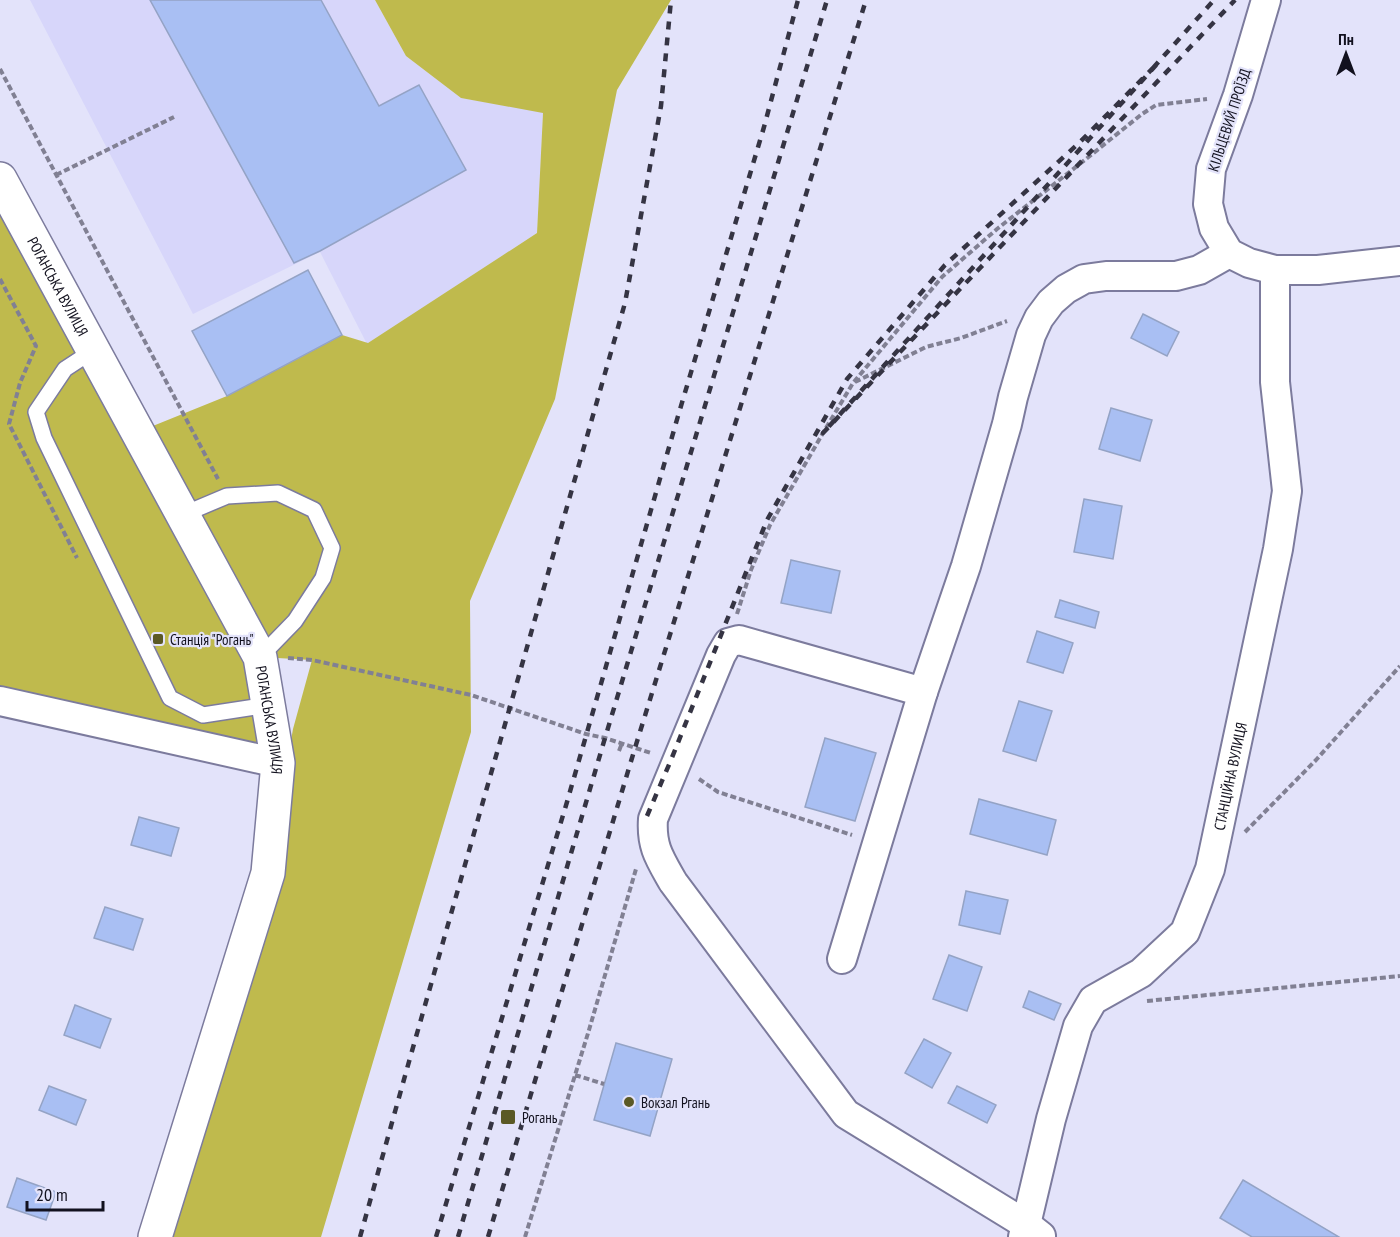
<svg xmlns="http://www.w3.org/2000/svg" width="1400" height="1237" viewBox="0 0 1400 1237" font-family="'PT Sans Narrow',sans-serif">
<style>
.built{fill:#d7d6fa}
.forest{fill:#bfba4d}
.building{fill:#a9bff3;stroke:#94a3c5;stroke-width:1.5}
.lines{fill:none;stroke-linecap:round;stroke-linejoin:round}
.lane-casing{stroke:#7c7b9d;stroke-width:18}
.street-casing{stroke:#7c7b9d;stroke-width:32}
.secondary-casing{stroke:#7c7b9d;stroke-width:36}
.path{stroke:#818093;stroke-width:4;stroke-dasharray:6 3;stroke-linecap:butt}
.lane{stroke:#fff;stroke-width:15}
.street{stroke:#fff;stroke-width:28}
.secondary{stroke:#fff;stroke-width:33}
.rail{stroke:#353443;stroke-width:4.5;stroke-dasharray:8 8;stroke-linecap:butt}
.poi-dot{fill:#5b5925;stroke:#e3e3fa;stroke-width:2}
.labels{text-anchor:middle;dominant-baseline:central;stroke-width:4.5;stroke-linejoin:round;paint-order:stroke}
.street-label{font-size:15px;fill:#12111e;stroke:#e3e3fa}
.poi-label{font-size:15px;fill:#12111e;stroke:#e3e3fa;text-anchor:start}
</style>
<rect width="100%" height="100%" fill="#e3e3fa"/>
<path class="built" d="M30,0H375L406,56L461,98L543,112L537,233L367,344L320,252L193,314Z"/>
<path class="forest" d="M375,0H671L617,90L555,399L470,601L471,732L321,1237H155L268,873L293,729L312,660L260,657L278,763L0,701V179L138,432L227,396L342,335L368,343L537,233L543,113L461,98L406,56Z"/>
<path class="building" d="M150,0H321L379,106L419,85L466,170L320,251L294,263Z
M308,270L342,335L227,396L192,331Z
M1143,314L1179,332L1167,356L1131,338Z
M1111,408L1152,420L1140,461L1099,449Z
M1084,499L1122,506L1113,559L1074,552Z
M791,560L840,571L831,613L781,603Z
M1060,600L1099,612L1095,628L1055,617Z
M1037,631L1073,643L1063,673L1027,662Z
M1019,701L1052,711L1036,761L1003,751Z
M825,738L876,753L855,821L805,807Z
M979,799L1056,820L1047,855L970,834Z
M139,817L179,828L171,856L131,845Z
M966,891L1008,900L1000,934L959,925Z
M105,907L143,919L133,950L94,938Z
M949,955L982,967L967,1011L933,999Z
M1029,991L1061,1004L1054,1020L1023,1007Z
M75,1005L111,1019L100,1048L64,1035Z
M924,1039L951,1053L932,1088L905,1073Z
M616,1043L672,1059L650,1136L594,1120Z
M49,1086L86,1100L76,1125L39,1110Z
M957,1086L996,1105L987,1123L948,1103Z
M17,1178L56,1192L46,1220L7,1207Z
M1243,1180L1339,1237H1252L1220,1218Z"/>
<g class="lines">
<g class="lane-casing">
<path id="lane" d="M94,350L65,369L36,412L44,438L170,698L203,715L268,705
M182,515L227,496L278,493L314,510L332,548L323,578L295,621L260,657"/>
</g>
<g class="street-casing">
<g id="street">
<path d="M1266,0L1238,95L1211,169L1208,204L1214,228L1229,253L1249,263L1275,270H1318L1400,261"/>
<path d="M923,692L739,640L728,643L721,655L653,819C651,847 660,859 673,882L846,1114L1027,1225L1041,1236"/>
<path d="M0,701L278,763"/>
<path d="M842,959L923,692L966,566L1007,424L1013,397L1031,335L1039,318L1051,302L1066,289L1084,279L1106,276H1176L1199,270L1229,253"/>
<path id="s1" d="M1023,1237L1051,1119L1078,1026L1093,1000L1141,973L1185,932L1210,869L1278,549L1287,491L1275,382V270"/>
</g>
</g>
<g class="secondary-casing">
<g id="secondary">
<path id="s2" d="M0,179L260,657L278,763L268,873L155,1237"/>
</g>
</g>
<path class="path" d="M0,69L218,479
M56,175L174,117
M0,279L36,346L20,383L9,424L77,558
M855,382L926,347L961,338L1007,321
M737,614L751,570L770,525L823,433L853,383L942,277L997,229L1086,159L1142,114L1156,105L1207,99
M288,658L312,660L471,695L586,734L605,738L651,753
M619,751L622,743
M699,779L718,792L852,835
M1245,832L1316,760L1400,666
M1147,1001L1400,976
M575,1075L604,1084
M525,1237L589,1030L636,869"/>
<use href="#lane" class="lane"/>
<use href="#street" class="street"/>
<use href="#secondary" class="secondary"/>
<path class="rail" d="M1153,68L1214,0
M647,816L671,760L767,520L847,379L945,265L1079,143L1158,63L823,433L1235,0
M360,1237L410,1058L625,303L661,106L671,0
M436,1237L567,802L678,416L764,127L798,0
M458,1237L605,738L827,0
M488,1237L635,748L866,0"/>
</g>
<g class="poi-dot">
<rect x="152" y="633" width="12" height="12" rx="3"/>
<circle cx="629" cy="1102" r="6"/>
<rect x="500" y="1109" width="16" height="16" rx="3"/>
</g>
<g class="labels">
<g class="street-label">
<text transform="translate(1229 120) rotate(-72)">КІЛЬЦЕВИЙ ПРОЇЗД</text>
<text stroke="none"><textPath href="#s2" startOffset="122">РОГАНСЬКА ВУЛИЦЯ</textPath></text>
<text stroke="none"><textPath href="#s2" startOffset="608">РОГАНСЬКА ВУЛИЦЯ</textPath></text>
<text stroke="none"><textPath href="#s1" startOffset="526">СТАНЦІЙНА ВУЛИЦЯ</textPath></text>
</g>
<g class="poi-label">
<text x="170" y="639">Станція "Рогань"</text>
<text x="641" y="1102">Вокзал Ргань</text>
<text x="522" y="1117">Рогань</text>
</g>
</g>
<g transform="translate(1346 54)" stroke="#e3e3fa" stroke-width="4.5" paint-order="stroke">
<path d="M0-4.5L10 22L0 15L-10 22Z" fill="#12111e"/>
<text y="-9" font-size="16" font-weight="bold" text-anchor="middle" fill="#12111e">Пн</text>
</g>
<path d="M27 1201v9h76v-9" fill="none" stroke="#12111e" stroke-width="3"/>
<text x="36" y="1201" font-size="18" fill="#12111e" stroke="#e3e3fa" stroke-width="4.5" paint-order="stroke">20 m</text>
</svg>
